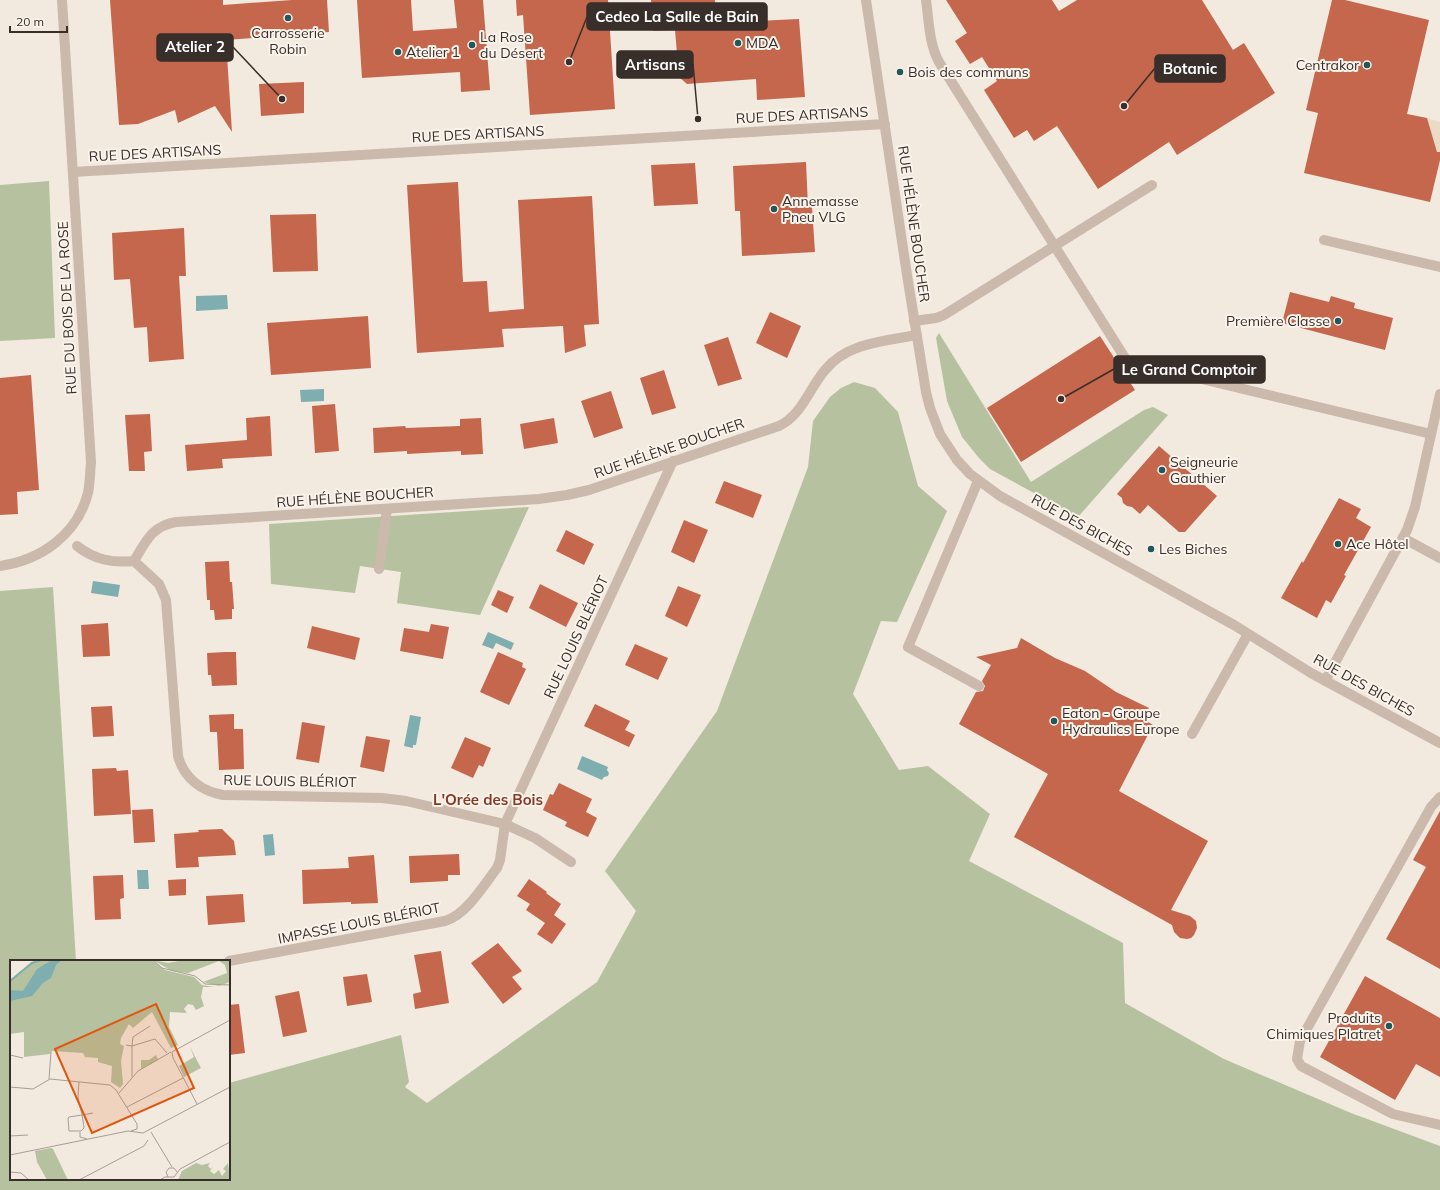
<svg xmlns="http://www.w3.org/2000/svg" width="1440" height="1190" viewBox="0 0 1440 1190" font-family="Mulish,sans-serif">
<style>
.green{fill:#b6c29f}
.plaza{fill:#eadac6}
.water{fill:#7eaeaf}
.building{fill:#c4674c}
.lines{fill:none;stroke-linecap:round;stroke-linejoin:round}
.service{stroke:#cbb9ab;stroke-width:10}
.minor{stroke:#cbb9ab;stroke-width:10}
.poi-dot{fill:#20575a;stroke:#faf3eb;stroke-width:1.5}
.labels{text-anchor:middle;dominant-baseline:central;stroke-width:4;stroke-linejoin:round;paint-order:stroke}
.poi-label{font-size:14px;fill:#382e2a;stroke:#faf3eb;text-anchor:start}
.street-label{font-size:14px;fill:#382e2a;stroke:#faf3eb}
.neighbourhood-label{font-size:15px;font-weight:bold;fill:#863a24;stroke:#faf3eb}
.inset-river{fill:none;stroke:#7eaeaf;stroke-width:2}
.inset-road{fill:none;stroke:#a89e97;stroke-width:1}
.view{fill:#df570e;fill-opacity:0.15;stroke:#df570e;stroke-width:2}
.inset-edge{fill:none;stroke:#382e2a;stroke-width:2}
.leader{fill:none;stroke:#382e2a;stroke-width:1.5}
.callout-dot{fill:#382e2a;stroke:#faf3eb;stroke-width:1.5}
.callout{fill:#382e2a;stroke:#382e2a;stroke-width:1.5}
.callout-label{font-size:15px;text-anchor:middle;font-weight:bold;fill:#fff}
</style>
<rect width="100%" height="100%" fill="#f2e9df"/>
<path class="green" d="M49,181L55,338L0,341V185Z
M939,333L1031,482L1144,410L1153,407L1168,415L1078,517L990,469L979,458L962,437L947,401L936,338Z
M854,382L875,388L898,412L918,486L947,511L897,622L881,621L853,694L899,770L928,766L990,814L969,861L1123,943L1125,1003L1224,1059L1351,1113L1440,1146V1190H0V591L53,587L76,961H11V1179H229V1083L401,1035L409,1082L405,1087L427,1103L597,982L636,911L605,871L717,711L808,467L813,421L830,397L841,388Z
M529,507L480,615L397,603L401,572L360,566L355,593L271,584L269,524Z"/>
<path class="plaza" d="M1427,118L1440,122V152H1437Z"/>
<path class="water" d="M227,295L228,309L196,311V296Z
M324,389V401L301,402L300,390Z
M93,581L120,585L118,597L91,593Z
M488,632L514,643L511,650L496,643L493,649L482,645Z
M410,715L421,717L416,745H413V748L404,746Z
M582,756L608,767L607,770L609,773L608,776L604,777L602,780L577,769Z
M273,834L275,855L265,856L263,835Z
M137,870H148L149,889H138Z"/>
<path class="building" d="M110,0H223V5L292,0H327L329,32L226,40L232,132L215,106L178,123L175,110L138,124L119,125Z
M357,0H411L413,31L457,28L454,0H483L490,90L461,92L460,72L362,78Z
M516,0H608L615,109L530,115L523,15L517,16Z
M651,0H715L716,23L799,19L805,97L757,100L756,79L687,84L679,77L675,30L653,31Z
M946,0H1052L1059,11L1077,0H1202L1233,50L1244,43L1275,93L1177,155L1169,142L1098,189L1057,126L1034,141L1027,130L1014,138L984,90L997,81L982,57L970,64L955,41L967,33Z
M1332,0H1345L1429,20L1407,114L1427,118L1437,152H1440V160L1430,202L1304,173L1318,113L1306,110Z
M304,82V113L261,116L259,84Z
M806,162L808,207H812L815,252L742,256L740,211H735L733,166Z
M695,163L698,204L654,206L651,165Z
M458,182L463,282L487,281L489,312L524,309L518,200L592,196L599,324L584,325L586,346L565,353L563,326L502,329L504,347L417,353L407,185Z
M316,214L318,271L273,272L270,215Z
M184,228L186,276H179L184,359L149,362L147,327L134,328L130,279L114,280L112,233Z
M1290,292L1329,302L1331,296L1355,303L1354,308L1393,318L1385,350L1282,323Z
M770,312L801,326L787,358L756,343Z
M368,316L371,368L271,375L267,323Z
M1100,336L1135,390L1021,462L987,408Z
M728,337L742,379L718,386L704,345Z
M664,370L676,408L652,415L640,378Z
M31,375L39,490L17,492L18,514L0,515V378Z
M611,391L623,428L594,438L581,401Z
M335,404L339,451L315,453L312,406Z
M150,414L152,451L144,452L145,471H129L125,415Z
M270,416L272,456L222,459L223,468L187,471L185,445L247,440L246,418Z
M481,418L483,454L461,455V451L407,454V451L374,453L373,428L405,426L406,428L460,426V419Z
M554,418L558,443L524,449L520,424Z
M1159,446L1217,496L1185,532H1179L1148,505L1140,514L1132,507L1127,506L1123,503L1122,498L1117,494Z
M724,481L762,495L753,518L715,503Z
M1339,498L1361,509L1356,518L1371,527L1344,575L1346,576L1331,603L1326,600L1317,618L1281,598L1302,561L1303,563Z
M684,520L708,530L694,563L671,552Z
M566,530L594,544L584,565L556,551Z
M229,561L230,582H232L234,609H232V619L215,620L214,610H210V600H207L205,562Z
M540,584L578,603L566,627L529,608Z
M678,586L701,595L687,627L665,616Z
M498,590L514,597L507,613L491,605Z
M108,623L110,656L83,657L81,625Z
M431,624L449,627L443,659L400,651L404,628L429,632Z
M312,626L360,638L355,660L307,648Z
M1021,638L1055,658L1085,671L1116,692L1149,708L1141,718L1153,725L1119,791L1208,841L1171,910L1190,916L1196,921L1197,928L1194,935L1191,938L1187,939L1180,938L1174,932L1172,925L1014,837L1048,774L959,724L976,692L983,691L985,686L982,681L991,665L976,657L1017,648Z
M635,644L668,658L658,680L625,665Z
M225,652H236L237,685L212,686L211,675H208L207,653Z
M498,652L523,663L522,667L526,669L509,705L480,692Z
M595,704L630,721L625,730L635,735L629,747L584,726Z
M112,706L114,736L93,737L91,707Z
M234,714V729H243L244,769L219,770L217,732H210L209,715Z
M302,722L325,726L319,763L296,759Z
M366,736L390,740L384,772L360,767Z
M465,737L491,748L483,767L479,765L473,778L451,768Z
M116,768L117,771L128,770L131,814L94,816L92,769Z
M559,783L592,799L586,812L597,818L588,837L565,826L567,822L543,810L550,794L553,795Z
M153,809L155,842L134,843L132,810Z
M1440,811V969L1386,939L1426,867L1413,860Z
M222,829L234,841L236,855L198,857L199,867L176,868L174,834L199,832L198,830Z
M459,854L460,875H448V881L410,883L409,856Z
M374,855L378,903L351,904V902L303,904L302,870L349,868L348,857Z
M123,875L124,898L120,899L121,919L95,920L93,876Z
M186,879V895L169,896L168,880Z
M529,879L547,892L546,893L561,904L554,915L566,924L552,944L537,934L545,923L526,910L530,904L517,896Z
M243,894L245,922L208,925L206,896Z
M498,943L522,971L512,977L522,989L503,1004L471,963Z
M441,951L449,1003L415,1009L413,994L421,992L414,955Z
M367,974L372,1002L347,1006L343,977Z
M1365,976L1440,1018V1077L1416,1064L1395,1100L1320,1057Z
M299,991L307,1032L283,1037L275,996Z
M239,1004L245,1053L229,1055V1005Z"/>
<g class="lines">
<path class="service" d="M926,0C929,21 929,44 939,62L1130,366L1156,368L1431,434
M914,321L936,318L944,315L1152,185
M978,481L908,647L979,686
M1403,538L1440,558
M379,569L387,509
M1192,734L1248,634
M1440,797L1431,807L1300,1041L1297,1059L1301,1066L1393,1114L1440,1125"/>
<path class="minor" d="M866,0L907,275L926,392L930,408L940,434L957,460L970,474L1000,496L1234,625L1311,673L1440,743
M73,172L885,124
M1324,240L1440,267
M77,546C95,560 112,563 134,561
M134,561L159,584L166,600L178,756C184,778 201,791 223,795L382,798L406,801L505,824L673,461
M134,561C146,541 152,526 176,522L539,499L567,495L589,490L779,426C802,415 809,389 825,370C847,343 884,341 917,335
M0,566C41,560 77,535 88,493C90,483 90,473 91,462L62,0
M1325,681L1407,530L1415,507L1440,394
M229,961L445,921C466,915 484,885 497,868L500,860L505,824L535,838L571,862"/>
</g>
<g class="poi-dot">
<circle cx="288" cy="18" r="4"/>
<circle cx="738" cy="43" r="4"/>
<circle cx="472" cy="45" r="4"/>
<circle cx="398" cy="52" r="4"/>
<circle cx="1367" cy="65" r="4"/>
<circle cx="900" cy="72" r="4"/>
<circle cx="774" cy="209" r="4"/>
<circle cx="1338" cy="321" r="4"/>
<circle cx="1162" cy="470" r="4"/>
<circle cx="1338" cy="544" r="4"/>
<circle cx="1151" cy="549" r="4"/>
<circle cx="1054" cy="721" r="4"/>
<circle cx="1389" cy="1026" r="4"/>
</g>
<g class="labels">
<g class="poi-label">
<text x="288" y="33" text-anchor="middle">Carrosserie<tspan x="288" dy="16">Robin</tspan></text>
<text x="480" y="37">La Rose<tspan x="480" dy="16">du Désert</tspan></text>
<text x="746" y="43">MDA</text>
<text x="406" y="52">Atelier 1</text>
<text x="1359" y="65" text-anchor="end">Centrakor</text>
<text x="908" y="72">Bois des communs</text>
<text x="782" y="201">Annemasse<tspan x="782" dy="16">Pneu VLG</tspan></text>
<text x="1330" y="321" text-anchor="end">Première Classe</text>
<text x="1170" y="462">Seigneurie<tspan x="1170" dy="16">Gauthier</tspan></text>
<text x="1346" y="544">Ace Hôtel</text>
<text x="1159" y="549">Les Biches</text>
<text x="1062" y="713">Eaton - Groupe<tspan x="1062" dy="16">Hydraulics Europe</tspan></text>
<text x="1381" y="1018" text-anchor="end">Produits<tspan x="1381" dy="16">Chimiques Platret</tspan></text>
</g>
<g class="street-label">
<text transform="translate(802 115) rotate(-3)">RUE DES ARTISANS</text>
<text transform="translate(478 134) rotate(-3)">RUE DES ARTISANS</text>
<text transform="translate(155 153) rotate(-3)">RUE DES ARTISANS</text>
<text transform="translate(914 224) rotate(82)">RUE HÉLÈNE BOUCHER</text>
<text transform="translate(67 308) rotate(-93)">RUE DU BOIS DE LA ROSE</text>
<text transform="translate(669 448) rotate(-19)">RUE HÉLÈNE BOUCHER</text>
<text transform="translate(355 497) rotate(-4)">RUE HÉLÈNE BOUCHER</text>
<text transform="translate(1082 525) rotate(29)">RUE DES BICHES</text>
<text transform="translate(576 637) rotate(-65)">RUE LOUIS BLÉRIOT</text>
<text transform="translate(1364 685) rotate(29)">RUE DES BICHES</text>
<text transform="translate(290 781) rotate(1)">RUE LOUIS BLÉRIOT</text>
<text transform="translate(359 923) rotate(-11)">IMPASSE LOUIS BLÉRIOT</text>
</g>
<g class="neighbourhood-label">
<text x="488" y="799">L'Orée des Bois</text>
</g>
</g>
<g transform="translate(10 960)">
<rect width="220" height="220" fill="#f2e9df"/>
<path d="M26,0H142L155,10L184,17L192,25L204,27H193L191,37L194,46L186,50L183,45L178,44L174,49L177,53L160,52L159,67L168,85L161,88L142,52L123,68L119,64L111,78L110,84L114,86L111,101L113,124L110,128L101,122L102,106L88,102V98L75,97L73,93L42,91L40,94L14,97V72L0,74V20ZM143,0L158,3L174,0H220V22L209,26L193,22L217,13L215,5L209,1L178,13L162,11ZM180,87L191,108L174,117L169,106L184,97ZM146,95L148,100L131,109V100H139ZM41,188L43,189L58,220H37L27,202L25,191ZM186,203L192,205L200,203L198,206L201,209L204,206L200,211L204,214L209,210L212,216L216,211L213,209L218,203L220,220H168L172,211Z" fill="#b6c29f"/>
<path d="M42,0H52L46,5L41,18L33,23L22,36L0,41V30L13,31L27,9Z" fill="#7eaeaf"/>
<path class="inset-river" d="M0,21L22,3L31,0"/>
<path class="inset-road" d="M143,0L152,8L185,16L195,24L220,25M116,85L122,86L123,77L140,66M0,95L13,98M122,117V86L145,79L157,93M39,119L41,92M69,122L68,136V137L72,155L74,167V168L71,171H59L58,158L59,157L72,155L83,153M0,127L23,129L40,119L100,125L106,130L127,164V169L121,171M109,133L128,111L161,92M187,144L163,98L162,92L220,60M117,147L173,118M70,172V177L77,179M141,172L162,207M133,173L220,127M0,176L18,175M0,195L118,171L133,173M0,212L11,213L19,220M158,217L156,212L159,208H164L167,212M69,220L134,186L138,180M150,220L155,217H164L170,209L220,182"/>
<path class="view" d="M146,44L184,128L82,173L45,89Z"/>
<rect width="220" height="220" class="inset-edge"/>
</g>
<path class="leader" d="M569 62L587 17M282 99L233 47M698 119L693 64M1124 106L1155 68M1061 399L1114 369"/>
<g class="callout-dot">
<circle cx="569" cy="62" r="4"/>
<circle cx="282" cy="99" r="4"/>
<circle cx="698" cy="119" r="4"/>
<circle cx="1124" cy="106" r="4"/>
<circle cx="1061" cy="399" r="4"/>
</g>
<g class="callout">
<rect x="587" y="3" width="180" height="27" rx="4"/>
<rect x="157" y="34" width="76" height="27" rx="4"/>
<rect x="617" y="51" width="76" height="27" rx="4"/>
<rect x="1155" y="55" width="70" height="27" rx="4"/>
<rect x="1114" y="356" width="151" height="27" rx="4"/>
</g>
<g class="callout-label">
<text x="677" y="22">Cedeo La Salle de Bain</text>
<text x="195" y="52">Atelier 2</text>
<text x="655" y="70">Artisans</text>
<text x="1190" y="74">Botanic</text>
<text x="1189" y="375">Le Grand Comptoir</text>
</g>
<path d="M10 26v6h57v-6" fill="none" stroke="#382e2a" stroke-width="2"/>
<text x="16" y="26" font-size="12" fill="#382e2a" stroke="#faf3eb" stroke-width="3" paint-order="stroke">20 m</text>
</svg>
